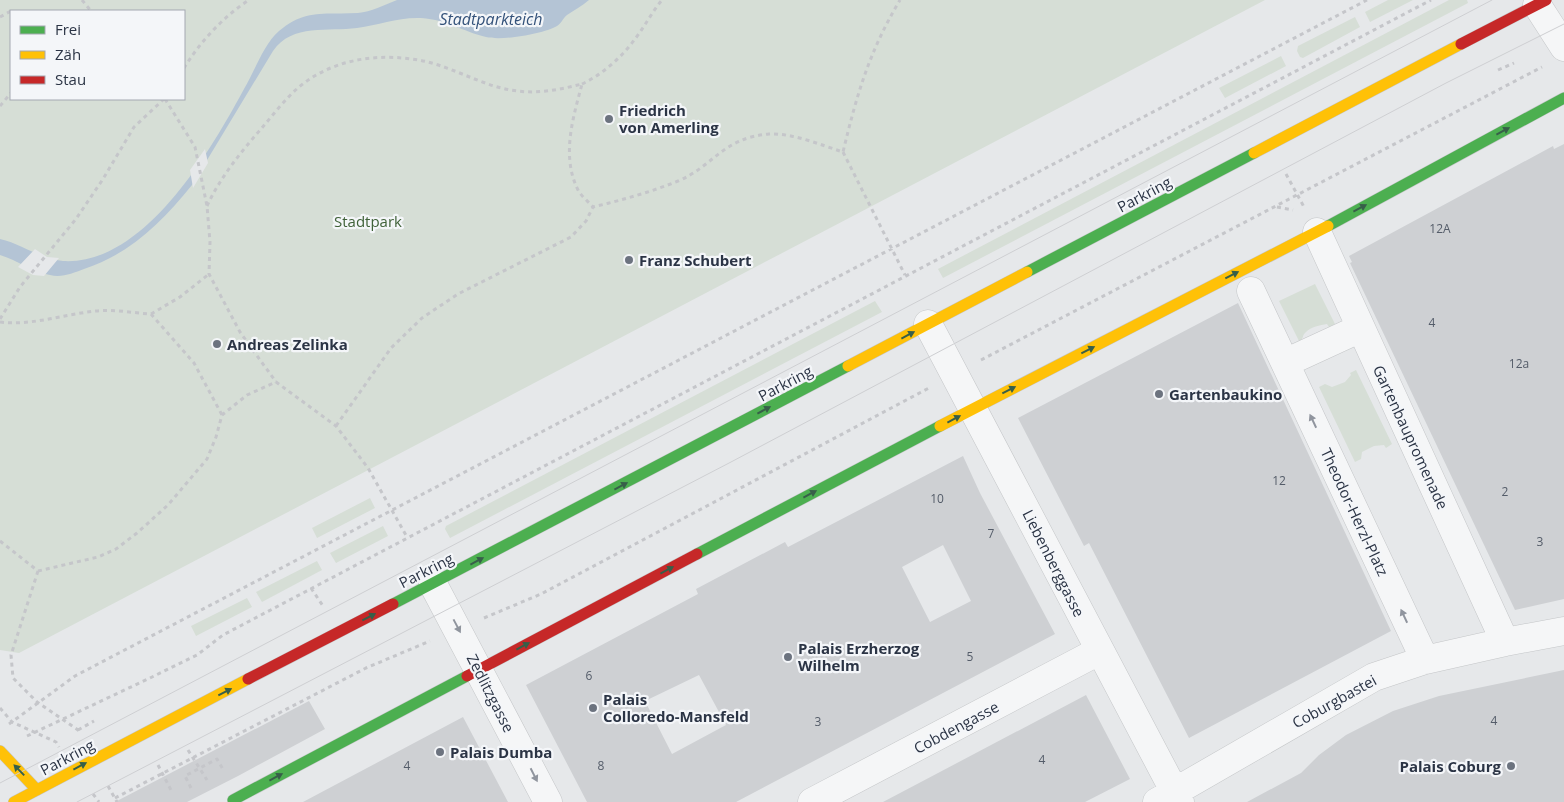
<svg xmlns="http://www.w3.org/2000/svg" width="1564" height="802" viewBox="0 0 1564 802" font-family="'Open Sans',sans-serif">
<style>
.green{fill:#d6ded6;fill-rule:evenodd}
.water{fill:#b4c4d5}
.pier{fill:#e6e8ea}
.building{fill:#ced0d3;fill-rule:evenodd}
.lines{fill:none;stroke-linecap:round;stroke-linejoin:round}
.street-casing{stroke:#c4c6c8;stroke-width:29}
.fast-casing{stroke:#c4c6c8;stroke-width:12}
.slow-casing{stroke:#c4c6c8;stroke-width:12}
.jam-casing{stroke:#c4c6c8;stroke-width:12}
.path{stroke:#c5c6ca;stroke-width:3;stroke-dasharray:4 4;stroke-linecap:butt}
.street{stroke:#f5f6f7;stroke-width:28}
.fast{stroke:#4caf50;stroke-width:11}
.slow{stroke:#ffc107;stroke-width:11}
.jam{stroke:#c62828;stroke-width:11}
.tram{stroke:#cecfd2;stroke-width:1}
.oneway{fill:#375f49}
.oneway2{fill:#90959e}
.poi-dot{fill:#6c737f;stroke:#f4f6f9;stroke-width:2}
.labels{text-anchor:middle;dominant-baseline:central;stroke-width:4.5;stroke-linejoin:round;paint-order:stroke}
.number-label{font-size:12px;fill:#545c69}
.poi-label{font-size:15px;font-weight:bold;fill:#2b3445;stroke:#f4f6f9;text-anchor:start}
.street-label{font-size:15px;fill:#2b3445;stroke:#f4f6f9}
.park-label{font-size:15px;fill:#3f6138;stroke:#f4f6f9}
.water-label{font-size:16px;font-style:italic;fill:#34527a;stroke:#f4f6f9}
</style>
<rect width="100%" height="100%" fill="#e6e8ea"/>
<path class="green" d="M0,0H1265L19,653L0,650ZM11,11H184V99H11Z
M1388,0H1413L1370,22L1365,12Z
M1449,0H1467L1468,3L943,278L938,269Z
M1355,17L1360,27L1303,58L1300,57L1297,51L1298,46Z
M1281,56L1286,66L1225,98L1219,88Z
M1315,284L1335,324L1329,327L1327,324C1320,325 1311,327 1306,332C1301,336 1305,338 1299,341L1279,301Z
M875,301L882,312L450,538L445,529L446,526Z
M1356,370L1392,444L1386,448L1384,445L1374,446L1362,452L1361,459L1355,462L1319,387L1325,384L1332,387L1345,382L1351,375L1350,373Z
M370,498L375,508L317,538L312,528Z
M383,526L388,536L336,563L330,553Z
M317,561L322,570L262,602L256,592Z
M247,598L252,607L196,636L191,626Z"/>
<path class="water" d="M397,0H589C582,6 574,10 567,15C563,18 561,24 557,26C543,34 502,41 486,37C461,31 449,20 421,18C398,17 379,25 357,28C329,32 292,23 273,51L192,185C162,222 130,254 84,269C73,273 62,278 50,275C32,272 17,260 0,255V239C22,244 40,259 63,261C144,266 211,150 244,89C255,71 263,45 279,31C306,8 326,15 358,13C371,12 384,5 397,0Z"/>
<path class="pier" d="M205,149L208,163L193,188L190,170Z
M35,249L47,257L59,258L44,276L33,275L18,267Z"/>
<path class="building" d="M1564,144V599L1515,610L1350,263L1352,262L1349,256L1553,146L1554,149Z
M1238,303L1391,631L1189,738L1089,543L1084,546L1018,418Z
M963,456L980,493L1055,634L736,802H587L526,685L698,594L696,589L785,542L788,547ZM943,545L971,601L930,622L902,567ZM699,675L726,725L672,754L645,701Z
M1564,670V802H1247L1301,773L1319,755L1346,735L1393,711L1439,696Z
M1086,695L1130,779L1085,802H883Z
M309,701L325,729L238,776L187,802H115Z
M463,717L508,802H303Z"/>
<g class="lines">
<g class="street-casing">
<path id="street" d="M1537,5L1564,47
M1317,232L1505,642
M1251,291L1425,660
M928,324L1180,802
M1285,363L1361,328
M433,584L548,802
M812,802L1099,651
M1157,802L1374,677L1425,660L1505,642L1564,631"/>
</g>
<g class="fast-casing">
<path id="fast" d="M1328,226L1564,98
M1027,272L1254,153
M697,554L940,426
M393,604L848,366
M233,800L467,676"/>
</g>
<g class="slow-casing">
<path id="slow" d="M1254,153L1461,44
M848,366L1027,272
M940,426L1328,226
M0,751L37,790
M14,802L248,679"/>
</g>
<g class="jam-casing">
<path id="jam" d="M1461,44L1546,0
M467,676L697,554
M248,679L393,604"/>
</g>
<path class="path" d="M82,0L91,11
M0,17L11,11
M184,68C200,42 224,16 249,0
M1498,70L1514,63
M582,84C603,74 622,57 635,39C645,26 652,12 662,0
M165,99L195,147L207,206L210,242L209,274L240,332L276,382
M0,106L11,93
M843,152L905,275
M1286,174L1304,207
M207,206C220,178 240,153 261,129C273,115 285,99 299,87C335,57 384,52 428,62C459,70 487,88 518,91C540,94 562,89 582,84C573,118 561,156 578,190C581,196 588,201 593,207
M1277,207L1293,210
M151,314L180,297L209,274
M0,319L20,287L76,219L103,179L134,127L164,99
M0,322C32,326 65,314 96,311C114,309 133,313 151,314L194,363L222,415
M981,360L1542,67
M336,426L391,348L422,318L458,294L571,237L586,221L593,207C622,200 651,192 678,181C714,166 722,138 769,134C793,133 821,145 843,152C857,94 869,52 900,0
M0,541L38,571
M38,571L98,557L116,549L137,533L168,505L207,459L216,437L222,415L247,395L276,382L336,426L368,468L407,537
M38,571L11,655L13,678L37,702L78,730L80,734
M311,588L323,606
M484,618L541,594L929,388
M0,708L12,722L56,742L59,747
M9,724L75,676L1367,0
M78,730L94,721
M27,736L150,678L197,655L223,635L1431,0
M188,750L207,780
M158,765L171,790
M108,786L117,802
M191,788L185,776L217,759L224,771
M93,794L99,802
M115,798L366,668L430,641"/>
<use href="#street" class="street"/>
<use href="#fast" class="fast"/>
<use href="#slow" class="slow"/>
<use href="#jam" class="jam"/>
<path class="tram" d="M0,783L1492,0
M77,802L731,462L1446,83L1564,24"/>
</g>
<defs><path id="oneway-solid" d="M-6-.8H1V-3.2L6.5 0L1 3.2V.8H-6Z" transform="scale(1.25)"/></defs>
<g class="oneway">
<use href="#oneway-solid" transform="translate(1503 131) rotate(-28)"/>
<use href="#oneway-solid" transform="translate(1360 208) rotate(-28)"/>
<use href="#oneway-solid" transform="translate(1232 275) rotate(-27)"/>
<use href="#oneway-solid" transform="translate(908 335) rotate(-28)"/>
<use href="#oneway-solid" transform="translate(1088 350) rotate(-27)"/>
<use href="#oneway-solid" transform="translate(1009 390) rotate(-27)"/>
<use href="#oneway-solid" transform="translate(764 410) rotate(-28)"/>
<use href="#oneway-solid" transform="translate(954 419) rotate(-28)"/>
<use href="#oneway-solid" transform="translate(621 486) rotate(-28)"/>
<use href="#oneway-solid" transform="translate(810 494) rotate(-28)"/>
<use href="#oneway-solid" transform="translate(477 561) rotate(-28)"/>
<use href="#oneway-solid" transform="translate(667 570) rotate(-28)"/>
<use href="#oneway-solid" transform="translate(369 617) rotate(-27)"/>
<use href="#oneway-solid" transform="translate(523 646) rotate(-28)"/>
<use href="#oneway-solid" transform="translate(225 692) rotate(-27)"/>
<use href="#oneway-solid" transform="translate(80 766) rotate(-28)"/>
<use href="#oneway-solid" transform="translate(19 770) rotate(-134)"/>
<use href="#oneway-solid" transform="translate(276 777) rotate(-28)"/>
</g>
<g class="oneway2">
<use href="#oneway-solid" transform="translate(1313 421) rotate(-115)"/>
<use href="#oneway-solid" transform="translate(1404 616) rotate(-115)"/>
<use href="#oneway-solid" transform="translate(457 626) rotate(62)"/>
<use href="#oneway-solid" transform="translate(534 775) rotate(63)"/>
</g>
<g class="poi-dot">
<circle cx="609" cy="119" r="5"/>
<circle cx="629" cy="260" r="5"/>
<circle cx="217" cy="344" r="5"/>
<circle cx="1159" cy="394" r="5"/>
<circle cx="788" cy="657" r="5"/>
<circle cx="593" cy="708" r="5"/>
<circle cx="440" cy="752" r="5"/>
<circle cx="1511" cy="766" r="5"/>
</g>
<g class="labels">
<g class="number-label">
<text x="1440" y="228">12A</text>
<text x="1432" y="322">4</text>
<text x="1519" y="363">12a</text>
<text x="1279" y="480">12</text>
<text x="1505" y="491">2</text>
<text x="937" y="498">10</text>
<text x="991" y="533">7</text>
<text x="1540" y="541">3</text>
<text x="970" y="656">5</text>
<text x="589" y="675">6</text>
<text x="1494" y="720">4</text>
<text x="818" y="721">3</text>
<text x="1042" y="759">4</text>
<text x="407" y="765">4</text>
<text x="601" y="765">8</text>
</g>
<g class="poi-label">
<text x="619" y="110">Friedrich<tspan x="619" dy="17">von Amerling</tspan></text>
<text x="639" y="260">Franz Schubert</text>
<text x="227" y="344">Andreas Zelinka</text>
<text x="1169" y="394">Gartenbaukino</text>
<text x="798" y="648">Palais Erzherzog<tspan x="798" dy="17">Wilhelm</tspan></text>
<text x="603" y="699">Palais<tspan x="603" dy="17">Colloredo-Mansfeld</tspan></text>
<text x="450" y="752">Palais Dumba</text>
<text x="1501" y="766" text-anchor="end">Palais Coburg</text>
</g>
<g class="street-label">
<text transform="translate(1144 194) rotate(-28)">Parkring</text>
<text transform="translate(785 383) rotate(-28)">Parkring</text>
<text transform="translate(1411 437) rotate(65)">Gartenbaupromenade</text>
<text transform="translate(1355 512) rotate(65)">Theodor-Herzl-Platz</text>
<text transform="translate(1054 563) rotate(63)">Liebenberggasse</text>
<text transform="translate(426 570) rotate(-27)">Parkring</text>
<text transform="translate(491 693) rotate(63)">Zedlitzgasse</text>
<text transform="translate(1334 701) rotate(-29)">Coburgbastei</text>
<text transform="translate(956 727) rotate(-28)">Cobdengasse</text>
<text transform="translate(67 757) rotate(-28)">Parkring</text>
</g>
<g class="park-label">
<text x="368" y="221">Stadtpark</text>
</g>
<g class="water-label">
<text x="491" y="19">Stadtparkteich</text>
</g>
</g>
<rect x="10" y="10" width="175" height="90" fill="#f4f6f9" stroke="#a4a8b1"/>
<rect x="20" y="26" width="25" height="8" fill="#4caf50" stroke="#a4a8b1"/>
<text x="55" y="35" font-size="15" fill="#2b3445">Frei</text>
<rect x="20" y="51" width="25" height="8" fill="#ffc107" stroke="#a4a8b1"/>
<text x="55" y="60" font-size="15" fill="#2b3445">Zäh</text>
<rect x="20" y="76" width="25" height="8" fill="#c62828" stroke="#a4a8b1"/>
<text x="55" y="85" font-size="15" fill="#2b3445">Stau</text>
</svg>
